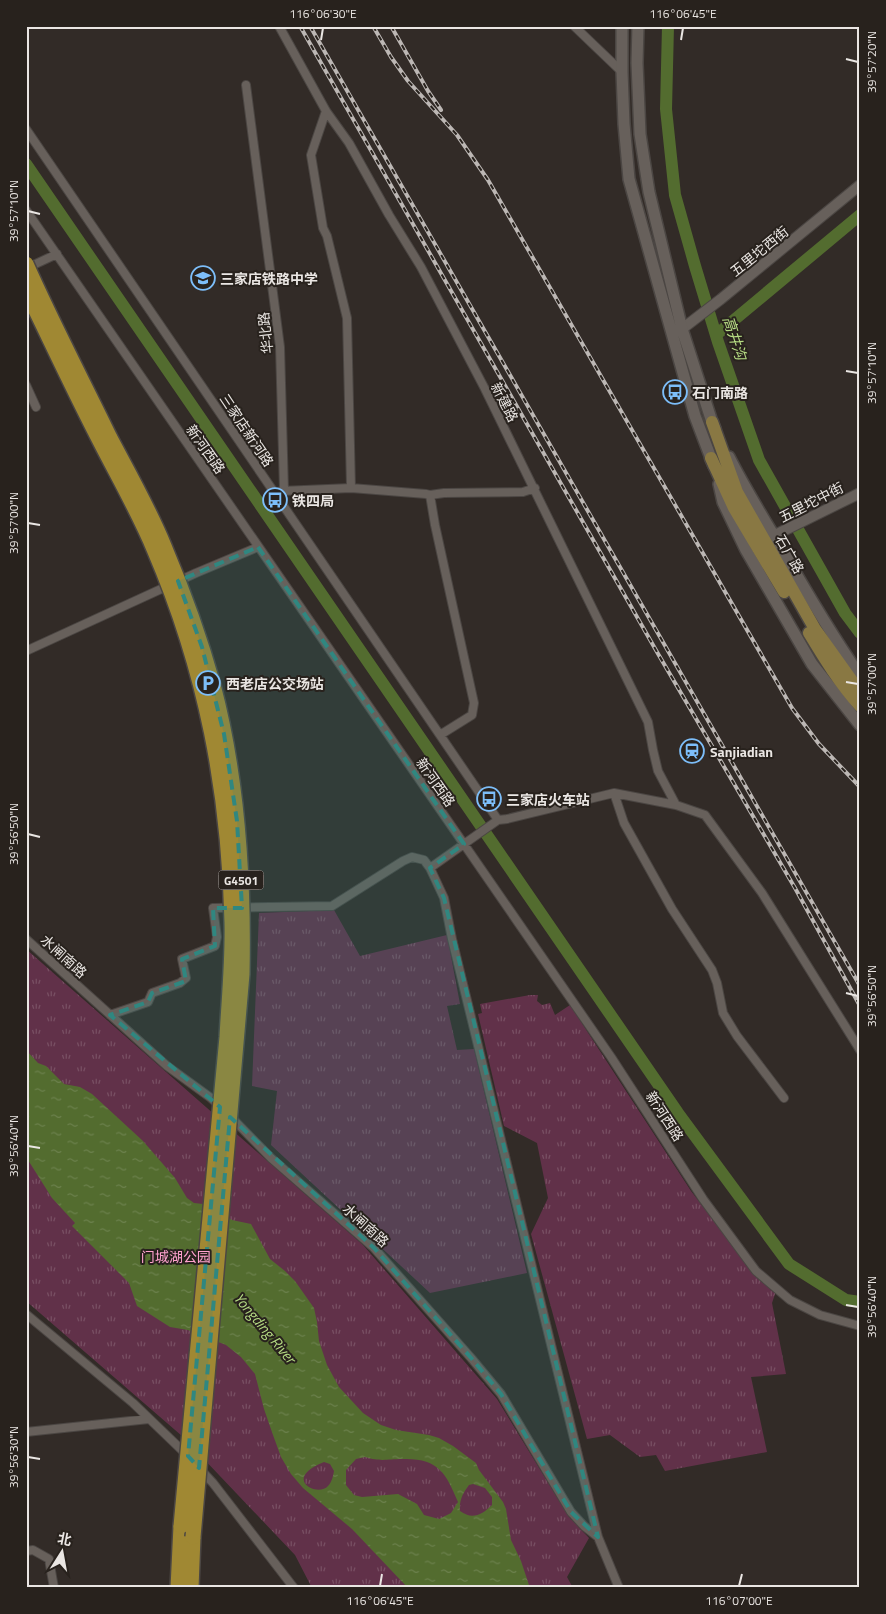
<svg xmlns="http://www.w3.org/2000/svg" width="886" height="1614" viewBox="0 0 886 1614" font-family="'Titillium Web','Noto Sans SC',sans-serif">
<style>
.park{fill:url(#park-tufts)}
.water{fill:url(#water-ripples);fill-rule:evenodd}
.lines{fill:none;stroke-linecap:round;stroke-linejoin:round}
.river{stroke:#536c2f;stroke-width:12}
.minor-casing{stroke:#4b4643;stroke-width:10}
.tertiary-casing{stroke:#4b4643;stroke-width:12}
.secondary-casing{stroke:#4b4643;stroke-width:14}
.primary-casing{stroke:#4b4643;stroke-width:15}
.motorway-casing{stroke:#4b4643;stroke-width:18}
.minor{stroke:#67605b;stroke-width:8}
.tertiary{stroke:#67605b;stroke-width:10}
.secondary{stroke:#67605b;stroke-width:11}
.primary{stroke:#897843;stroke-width:12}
.motorway{stroke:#a08833;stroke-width:15}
.rail-casing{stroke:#bcb7b4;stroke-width:4}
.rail{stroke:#28221d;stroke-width:2;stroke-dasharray:5.5;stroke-linecap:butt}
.motorway-bridge-casing{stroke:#4b4643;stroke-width:18;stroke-linecap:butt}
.motorway-bridge{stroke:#a08833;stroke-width:15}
.marked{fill:#308780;fill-opacity:0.2;stroke:#308780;stroke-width:4;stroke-dasharray:10 6;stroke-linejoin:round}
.ticks{fill:none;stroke:#eae6e3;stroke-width:2}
.labels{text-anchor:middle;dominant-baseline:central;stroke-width:4;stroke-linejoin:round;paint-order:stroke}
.shield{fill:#28221d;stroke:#b0aba8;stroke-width:1}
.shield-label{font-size:12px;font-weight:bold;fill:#eae6e3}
.street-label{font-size:14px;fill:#eae6e3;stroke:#28221d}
.poi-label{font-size:14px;font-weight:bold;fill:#eae6e3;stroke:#28221d;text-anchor:start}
.park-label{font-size:14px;fill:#ffa2ce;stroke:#28221d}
.water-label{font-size:15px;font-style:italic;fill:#b5db83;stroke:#28221d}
.neatline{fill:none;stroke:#eae6e3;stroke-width:2}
.ticks-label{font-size:12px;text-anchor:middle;fill:#eae6e3}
</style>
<defs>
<pattern id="park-tufts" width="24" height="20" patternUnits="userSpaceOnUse" patternTransform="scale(1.25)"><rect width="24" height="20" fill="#613149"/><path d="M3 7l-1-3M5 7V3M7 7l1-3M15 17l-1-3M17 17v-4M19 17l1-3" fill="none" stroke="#784f63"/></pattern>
<pattern id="water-ripples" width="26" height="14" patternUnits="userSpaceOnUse" patternTransform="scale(1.25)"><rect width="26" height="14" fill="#536c2f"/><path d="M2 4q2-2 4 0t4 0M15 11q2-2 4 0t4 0" fill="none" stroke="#6c814d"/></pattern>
</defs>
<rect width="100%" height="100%" fill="#322b27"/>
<path class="park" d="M334,910L360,956L447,935L460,1004L447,1006L457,1050L474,1049L527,1273L430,1293L271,1145L277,1091L252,1086L259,913Z
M26,949L363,1245L497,1399L569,1517L589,1538L567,1577L573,1588H312L295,1555L182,1436L26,1301Z
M530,995H538L537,1001L542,1005L550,1003L555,1015L570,1005L691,1191L754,1273L776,1291L772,1303L786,1374L751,1377L767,1452L665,1471L656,1455L640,1457L610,1435L587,1439L531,1234L548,1198L537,1143L504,1126L478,1014L482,1013L480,1004Z"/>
<path class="water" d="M26,1050L38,1063L46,1066L64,1084L80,1087L92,1094L143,1141L175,1178L187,1198L194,1203L203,1204L232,1220L251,1224L270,1259L285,1271L295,1281L314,1308L317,1322L319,1341L327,1365L339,1387L363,1413L381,1425L396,1430L429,1435L439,1438L453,1446L476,1463L479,1470L503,1502L506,1509L511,1540L521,1561L530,1588H408L352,1529L303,1488L291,1474L281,1457L273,1435L264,1409L255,1374L241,1357L226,1345L188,1330L170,1327L137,1306L129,1283L72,1226L75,1223L52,1198L28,1160L26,1141ZM365,1457C382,1462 386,1459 403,1459C438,1458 446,1473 458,1502L451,1513L439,1519L424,1515L417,1504L398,1494L362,1497L354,1495L346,1485V1470L356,1459ZM324,1462L330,1464L334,1471C333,1476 332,1482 328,1486C318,1498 281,1479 324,1462ZM473,1484L485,1488L492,1497V1505C482,1515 472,1520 460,1511C459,1500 463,1493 469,1485Z"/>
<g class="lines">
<path class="river" d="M668,26L666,109L675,195L695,266L718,342L759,460L845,613L860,633
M26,164L678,1113L789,1264L846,1300L860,1302
M716,335L860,215"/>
<g class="minor-casing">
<path id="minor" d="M279,26L326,111L349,143L389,215L421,267L485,389L648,722L653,750L658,771L676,805
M574,26L622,72
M246,85L280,347L284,490
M326,111L311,155L323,228L327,236L347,318L351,488
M26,129L498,820
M26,210L611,1057L703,1199L756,1271L790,1300L820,1315L860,1326
M27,268L57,254
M26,385L36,407
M281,491L351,488L426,494L430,495L444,493L523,492L535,488
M430,495L435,525L474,703L472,715L440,735
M26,651L196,573L258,547
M614,793L624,823L672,909L712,970L717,983L723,1013L737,1036L784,1098
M498,820L507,819L614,793L676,805L705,815L762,893L860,1050
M430,868L498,820
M26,939L167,1066L211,1098L220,1106
M110,1015L148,1002L152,993L180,983L186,978L182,959L215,946L217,937L213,908L332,906L403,861L412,857L424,860L430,868L444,898L452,939L598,1537
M230,1116L271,1158L374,1248L472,1359L501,1394L571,1512L584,1526L598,1537L619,1588
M26,1314L133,1403L188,1456
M26,1432L149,1419
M199,1468L213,1483L294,1588
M26,1551L33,1550L49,1559L54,1588"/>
</g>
<g class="tertiary-casing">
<path id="tertiary" d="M677,331L682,329L721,299L860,185
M773,536L860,493"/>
</g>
<g class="secondary-casing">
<path id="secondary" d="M622,26V72L624,124L629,179L695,416L714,466
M638,26L637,63L640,134L649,192L682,329L712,422L715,429
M729,457C744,487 762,516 780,546C805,590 831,634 860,676
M719,484L723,502L746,550L812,664L860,725"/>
</g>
<g class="primary-casing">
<path id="primary" d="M712,422L737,492L815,629L860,692
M711,458L734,508L784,592
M809,633C824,658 840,684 860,706"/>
</g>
<g class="motorway-casing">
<path id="motorway" d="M178,1588L181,1526
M191,1588L193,1537"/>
</g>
<use href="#minor" class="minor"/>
<use href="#tertiary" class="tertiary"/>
<use href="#secondary" class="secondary"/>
<use href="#primary" class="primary"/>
<use href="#motorway" class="motorway"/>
<g class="rail-casing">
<path id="rail" d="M300,26L657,652L795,888L860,1006
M310,26L860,986
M373,26L391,57L408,81L457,135L488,180L792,708L819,744L860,787
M391,26L428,91L441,110"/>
</g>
<use href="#rail" class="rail"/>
<g class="motorway-bridge-casing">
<path id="motorway-bridge" d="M26,264C52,323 82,380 110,438C129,474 149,509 164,546C183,591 200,638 213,685C238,779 244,877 242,974L193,1537
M26,290C51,341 75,393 101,443C119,478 139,513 154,549C206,670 229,791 232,922C233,960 229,999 227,1037L181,1526"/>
</g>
<use href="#motorway-bridge" class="motorway-bridge"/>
</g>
<path class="marked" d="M258,547L464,844L430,868L444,898L598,1537L571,1512L501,1394L472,1359L374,1248L230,1117L199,1468L188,1456L220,1107L110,1015L148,1002L152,993L186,981L182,959L215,946L213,908H242L237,821L224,734L202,647L178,581Z"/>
<path class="ticks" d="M321,40L323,28M681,40L683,28M846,59L858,62M28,211L40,214M846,371L858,373M28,523L40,525M846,682L858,684M28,834L40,837M846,993L858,996M28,1146L40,1148M846,1305L858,1307M28,1457L40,1459M380,1586L382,1574M739,1586L742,1574"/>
<defs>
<g id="school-ring" transform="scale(1.25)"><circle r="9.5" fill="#28221d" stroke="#7dbef9" stroke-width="1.5"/><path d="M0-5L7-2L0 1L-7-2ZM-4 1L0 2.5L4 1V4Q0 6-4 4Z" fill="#7dbef9"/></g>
<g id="bus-ring" transform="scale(1.25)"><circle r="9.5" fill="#28221d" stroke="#7dbef9" stroke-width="1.5"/><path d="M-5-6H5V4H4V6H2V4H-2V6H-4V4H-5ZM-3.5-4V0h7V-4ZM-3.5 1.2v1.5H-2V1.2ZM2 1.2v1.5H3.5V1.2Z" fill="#7dbef9"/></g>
<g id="parking-ring" transform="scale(1.25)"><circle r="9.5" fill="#28221d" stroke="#7dbef9" stroke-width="1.5"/><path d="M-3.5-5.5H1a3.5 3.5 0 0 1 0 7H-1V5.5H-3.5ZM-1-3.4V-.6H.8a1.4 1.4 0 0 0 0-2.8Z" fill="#7dbef9"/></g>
<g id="station-ring" transform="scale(1.25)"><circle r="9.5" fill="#28221d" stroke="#7dbef9" stroke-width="1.5"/><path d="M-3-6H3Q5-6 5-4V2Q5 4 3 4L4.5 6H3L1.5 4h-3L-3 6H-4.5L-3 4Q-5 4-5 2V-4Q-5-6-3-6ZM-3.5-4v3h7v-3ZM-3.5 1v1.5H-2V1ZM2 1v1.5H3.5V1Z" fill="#7dbef9"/></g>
</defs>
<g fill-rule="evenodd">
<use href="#school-ring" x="203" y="278"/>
<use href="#bus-ring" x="675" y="392"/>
<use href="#bus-ring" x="275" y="500"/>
<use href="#parking-ring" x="208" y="683"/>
<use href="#station-ring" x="692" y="751"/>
<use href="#bus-ring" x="489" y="799"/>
</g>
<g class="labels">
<rect class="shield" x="218.5" y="870.5" width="45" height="19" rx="4"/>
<g class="shield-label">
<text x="241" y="880">G4501</text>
</g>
<g class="street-label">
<text transform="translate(759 251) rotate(-39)">五里坨西街</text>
<text transform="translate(265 333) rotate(-96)">华北路</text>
<text transform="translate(505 402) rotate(63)">新建路</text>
<text transform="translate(247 430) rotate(56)">三家店新河路</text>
<text transform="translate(206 449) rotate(55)">新河西路</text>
<text transform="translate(811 502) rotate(-27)">五里坨中街</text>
<text transform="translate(790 554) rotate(60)">石广路</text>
<text transform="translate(436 782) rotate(55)">新河西路</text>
<text transform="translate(64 956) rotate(42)">水闸南路</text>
<text transform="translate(665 1116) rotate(57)">新河西路</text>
<text transform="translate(366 1225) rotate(42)">水闸南路</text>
</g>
<g class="poi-label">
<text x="220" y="278">三家店铁路中学</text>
<text x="692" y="392">石门南路</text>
<text x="292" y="500">铁四局</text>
<text x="226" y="683">西老店公交场站</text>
<text x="710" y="751">Sanjiadian</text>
<text x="506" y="799">三家店火车站</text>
</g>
<g class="park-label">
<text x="176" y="1256">门城湖公园</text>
</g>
<g class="water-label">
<text transform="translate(735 338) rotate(72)">高井沟</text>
<text transform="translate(265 1328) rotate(50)">Yongding River</text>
</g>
</g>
<rect width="886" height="1614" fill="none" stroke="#28221d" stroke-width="55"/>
<g transform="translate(62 1552) rotate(11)" stroke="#28221d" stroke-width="4" paint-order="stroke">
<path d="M0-4L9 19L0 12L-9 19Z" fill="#eae6e3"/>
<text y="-8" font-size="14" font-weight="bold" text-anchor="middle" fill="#eae6e3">北</text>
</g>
<rect x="28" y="28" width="830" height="1558" class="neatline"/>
<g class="ticks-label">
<text x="323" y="18">116°06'30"E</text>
<text x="683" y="18">116°06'45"E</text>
<text transform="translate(872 62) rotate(-90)" y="4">39°57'20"N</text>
<text transform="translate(14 211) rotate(-90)" y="4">39°57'10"N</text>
<text transform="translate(872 373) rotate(-90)" y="4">39°57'10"N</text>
<text transform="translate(14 523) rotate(-90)" y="4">39°57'00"N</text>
<text transform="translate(872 684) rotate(-90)" y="4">39°57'00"N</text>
<text transform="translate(14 834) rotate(-90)" y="4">39°56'50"N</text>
<text transform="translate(872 996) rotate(-90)" y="4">39°56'50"N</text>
<text transform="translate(14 1146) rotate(-90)" y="4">39°56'40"N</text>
<text transform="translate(872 1307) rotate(-90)" y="4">39°56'40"N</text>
<text transform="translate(14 1457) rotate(-90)" y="4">39°56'30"N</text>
<text x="380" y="1605">116°06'45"E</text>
<text x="739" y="1605">116°07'00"E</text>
</g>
</svg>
